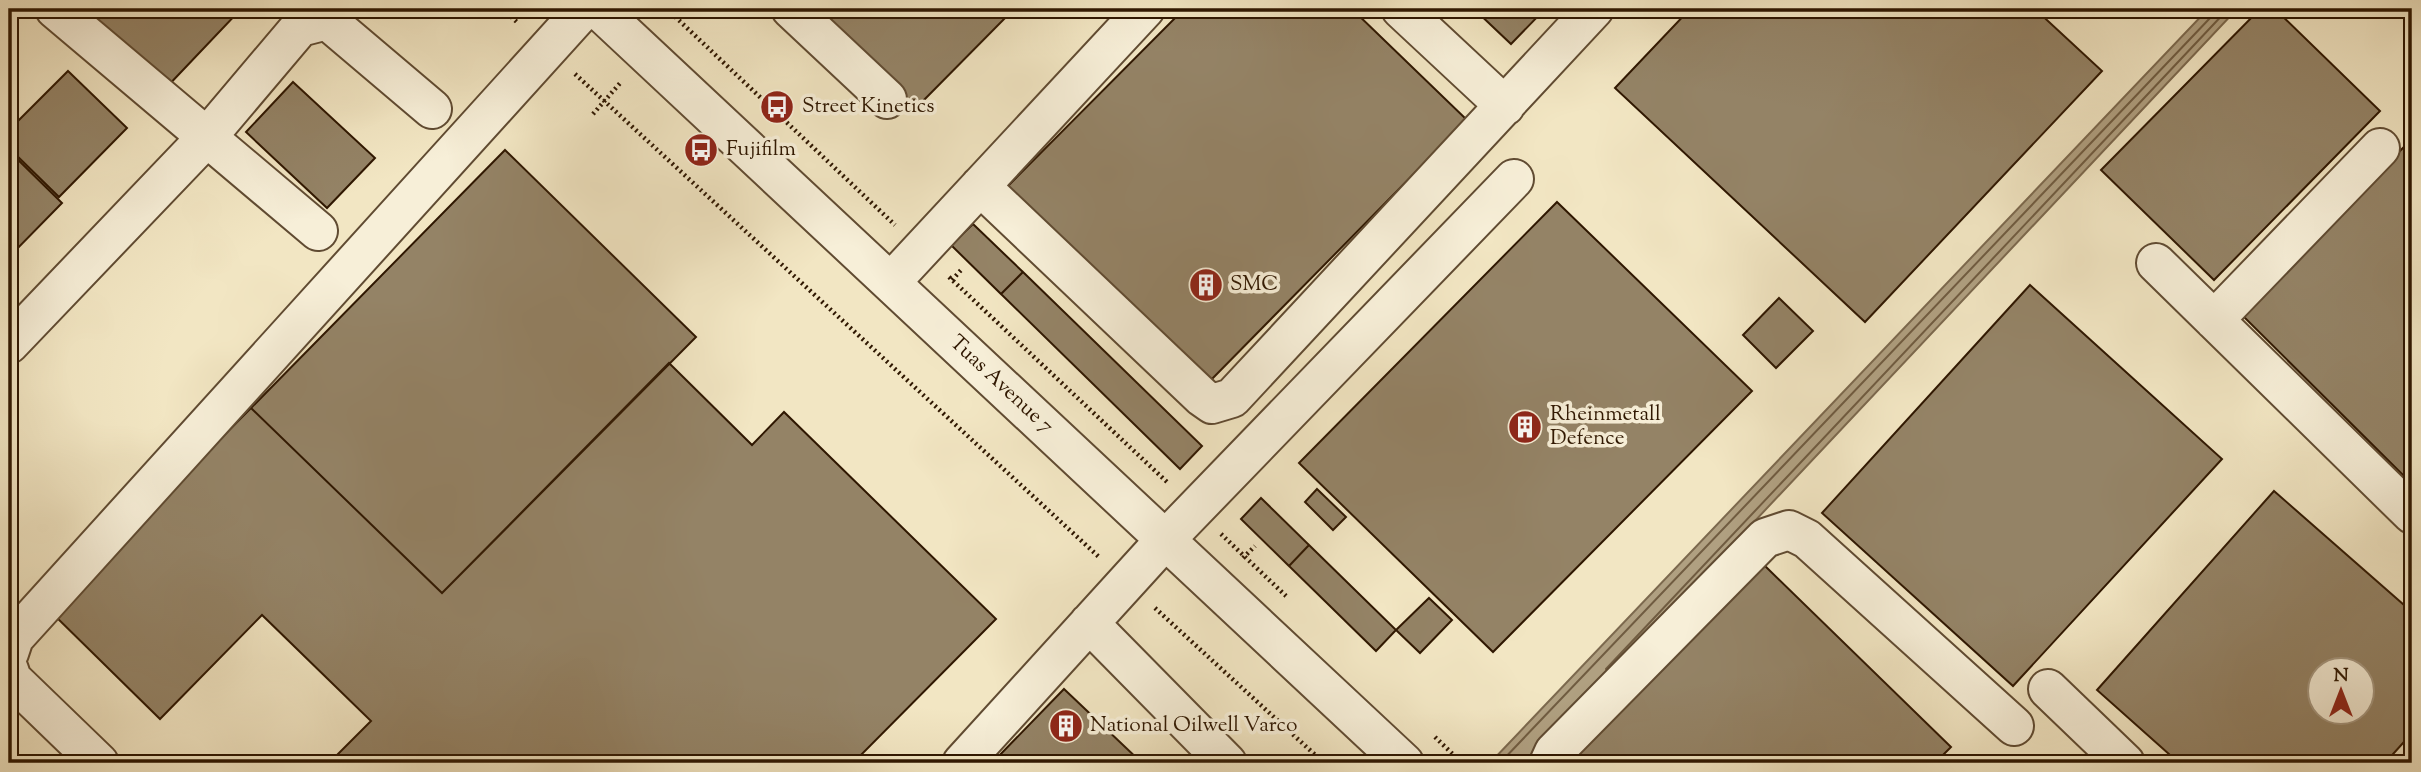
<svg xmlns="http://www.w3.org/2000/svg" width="2421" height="772" viewBox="0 0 2421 772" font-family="'Sorts Mill Goudy',serif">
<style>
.water{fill:#b0a081;stroke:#7c694e;stroke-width:2}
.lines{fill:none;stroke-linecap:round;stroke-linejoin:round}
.shore{stroke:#705c41;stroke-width:2}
.building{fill:#948366;stroke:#2f1701;stroke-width:2;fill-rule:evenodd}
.minor-casing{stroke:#604b32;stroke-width:42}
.path{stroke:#2f1701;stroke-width:4.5;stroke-dasharray:2 3.5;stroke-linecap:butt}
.minor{stroke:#f7efd8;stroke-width:38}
.labels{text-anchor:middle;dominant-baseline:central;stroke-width:7;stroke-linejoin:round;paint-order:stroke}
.poi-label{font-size:21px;fill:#2f1701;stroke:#f7efd8;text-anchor:start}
.street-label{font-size:21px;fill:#2f1701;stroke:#f7efd8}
</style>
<rect width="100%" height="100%" fill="#f2e6c3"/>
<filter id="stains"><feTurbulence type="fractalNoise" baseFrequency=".00286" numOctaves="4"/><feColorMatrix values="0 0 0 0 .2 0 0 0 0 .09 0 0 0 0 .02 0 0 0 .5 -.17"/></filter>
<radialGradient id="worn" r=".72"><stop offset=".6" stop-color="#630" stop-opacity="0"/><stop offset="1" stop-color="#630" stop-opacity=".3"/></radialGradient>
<path class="water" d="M2208,9H2237L1527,763H1490Z"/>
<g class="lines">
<path class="shore" d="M1606,669L2228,9
M1500,763L2211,17L2213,9"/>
</g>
<path class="building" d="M76,9H241L163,91Z
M813,9H1014L915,109Z
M1184,9H1352L1467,120L1208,383L1007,187Z
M1474,9H1545L1511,44Z
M1690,9H2035L2102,71L1865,322L1615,88Z
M2260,9H2275L2380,111L2214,280L2101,170Z
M68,71L127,128L59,197L9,148V130Z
M293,82L375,158L327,208L246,132Z
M2412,139V484L2238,311Z
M505,150L696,337L442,593L251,408Z
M9,151L62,203L9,257Z
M1557,202L1752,391L1493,652L1299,463Z
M973,224L1023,272L1001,294L951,245Z
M1023,272L1202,446L1180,469L1001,294Z
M2030,285L2222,459L2013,686L1822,513Z
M1779,298L1813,331L1776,368L1743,335Z
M669,363L752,445L784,412L996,619L853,763H329L371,721L262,615L160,719L50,611L251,408L442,593Z
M1317,489L1346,517L1333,530L1305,502Z
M2274,491L2412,612V733L2385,763H2179L2097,690ZM2320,670H2362V712H2320Z
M1261,498L1309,545L1289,566L1241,519Z
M1309,545L1396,630L1376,651L1289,566Z
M1762,563L1951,747L1935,763H1584L1574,754Z
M1429,598L1452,620L1420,653L1396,630Z
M1064,689L1142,763H992Z"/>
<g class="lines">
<g class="minor-casing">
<path id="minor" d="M55,9L318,231
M598,9L1404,763
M791,9L887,99
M1401,9L1505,106
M980,186L1202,397L1212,404L1232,398L1594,9
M2156,263L2412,514
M891,282L1145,9
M2214,320L2380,148
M9,344L207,137L300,27L327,20L432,109
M1089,623L1227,763
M9,653L14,638L584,9
M9,670L12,679L99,763
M2048,689L2125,763
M962,763L1165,540L1514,179
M1549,763L1554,752L1765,538L1789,530L1807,539L2014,726"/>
</g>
<path class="path" d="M503,9L519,24
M667,9L895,225
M575,74L1099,557
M593,114L622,81
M949,277L1167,482
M952,280L962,269
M1221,534L1286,596
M1243,558L1255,546
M1155,608L1324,763
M1435,737L1462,763"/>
<use href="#minor" class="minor"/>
</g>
<defs>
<g id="bus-disc" transform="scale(1.75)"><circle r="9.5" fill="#8f2418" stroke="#f7efd8"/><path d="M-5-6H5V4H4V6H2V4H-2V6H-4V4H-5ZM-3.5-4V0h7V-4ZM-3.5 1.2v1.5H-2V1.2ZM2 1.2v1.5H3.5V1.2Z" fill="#fff"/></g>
<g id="building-disc" transform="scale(1.75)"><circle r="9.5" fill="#8f2418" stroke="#f7efd8"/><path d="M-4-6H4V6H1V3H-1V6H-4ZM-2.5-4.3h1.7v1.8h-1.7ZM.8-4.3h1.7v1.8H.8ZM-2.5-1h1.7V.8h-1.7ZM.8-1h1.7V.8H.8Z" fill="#fff"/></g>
</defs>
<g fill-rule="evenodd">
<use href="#bus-disc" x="777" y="107"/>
<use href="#bus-disc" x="701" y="150"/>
<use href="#building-disc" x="1206" y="285"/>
<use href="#building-disc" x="1525" y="427"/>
<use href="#building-disc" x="1066" y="726"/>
</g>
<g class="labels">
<g class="poi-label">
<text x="802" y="107">Street Kinetics</text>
<text x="726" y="150">Fujifilm</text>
<text x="1230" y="285">SMC</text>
<text x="1550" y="415">Rheinmetall<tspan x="1550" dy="24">Defence</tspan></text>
<text x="1090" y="726">National Oilwell Varco</text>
</g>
<g class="street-label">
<text transform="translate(1001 385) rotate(43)">Tuas Avenue 7</text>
</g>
</g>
<rect width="2421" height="772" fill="none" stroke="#f2e6c3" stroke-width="35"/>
<rect x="10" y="10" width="2400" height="751" fill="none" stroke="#2f1701" stroke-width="3.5"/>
<rect x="18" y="18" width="2386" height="737" fill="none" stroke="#2f1701" stroke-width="2"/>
<g transform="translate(2341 691)"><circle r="33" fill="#f7efd8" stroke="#a79982" stroke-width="2"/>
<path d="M0-5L12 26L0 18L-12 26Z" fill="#8f2418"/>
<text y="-10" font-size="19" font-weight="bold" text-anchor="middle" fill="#2f1701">N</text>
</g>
<rect width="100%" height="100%" filter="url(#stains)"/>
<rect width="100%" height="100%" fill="url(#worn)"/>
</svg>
